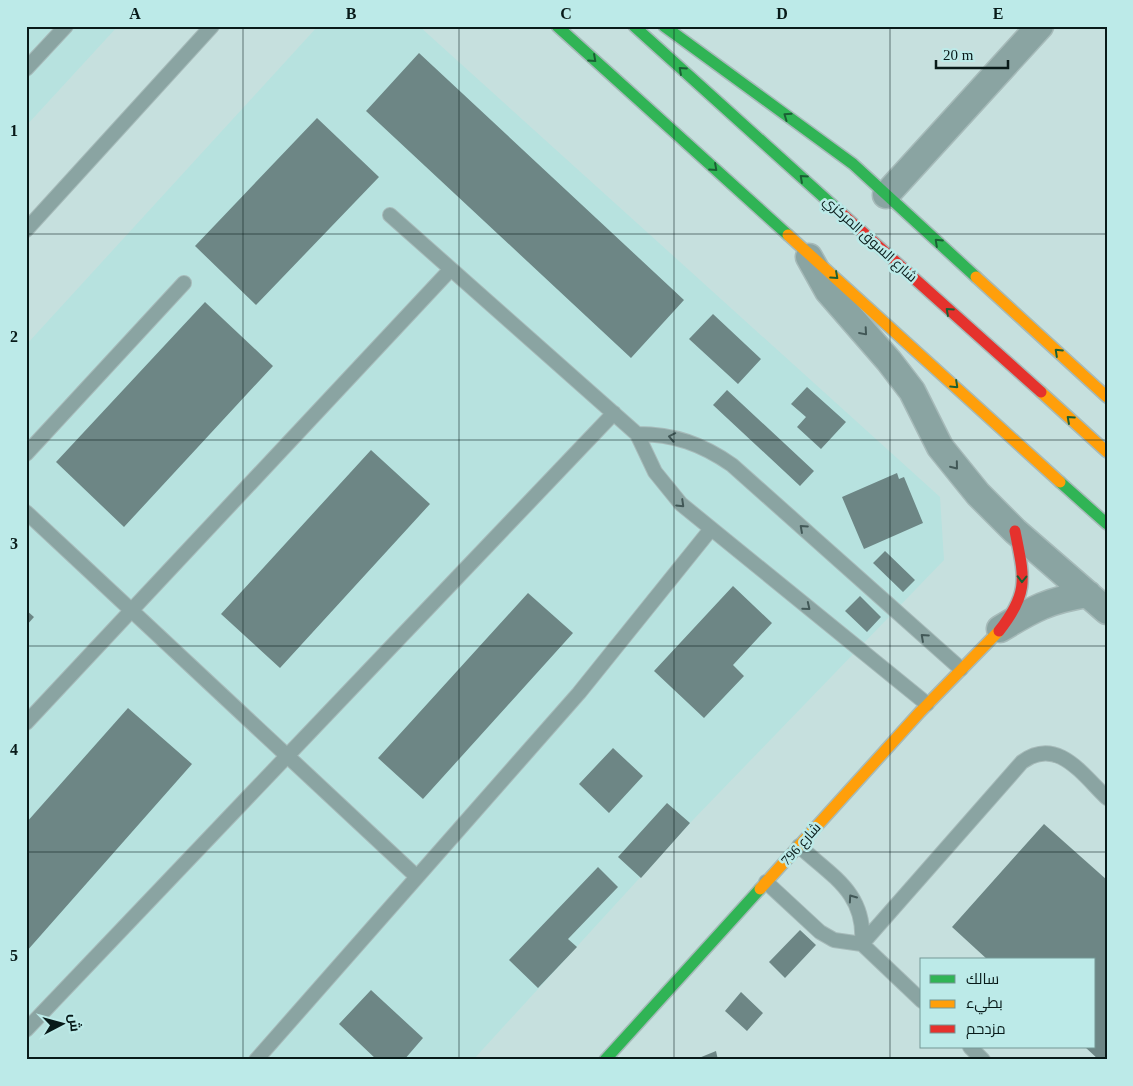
<svg xmlns="http://www.w3.org/2000/svg" width="1133" height="1086" viewBox="0 0 1133 1086" font-family="'Times New Roman',Cairo,serif">
<style>
.built{fill:#b7e2df}
.building{fill:#6d8685}
.lines{fill:none;stroke-linecap:round;stroke-linejoin:round}
.lane-casing{stroke:#a6bab9;stroke-width:16}
.street-casing{stroke:#a6bab9;stroke-width:29}
.fast-casing{stroke:#a6bab9;stroke-width:14}
.slow-casing{stroke:#a6bab9;stroke-width:14}
.jam-casing{stroke:#a6bab9;stroke-width:14}
.lane{stroke:#8aa4a2;stroke-width:14}
.street{stroke:#8aa4a2;stroke-width:26}
.fast{stroke:#30b455;stroke-width:11}
.slow{stroke:#ff9f0a;stroke-width:11}
.jam{stroke:#e5322d;stroke-width:11}
.oneway{stroke:#1a5f34}
.oneway2{stroke:#425857}
.grid{fill:none;stroke:#081a19;stroke-width:1;stroke-opacity:0.55}
.labels{text-anchor:middle;dominant-baseline:central;stroke-width:5;stroke-linejoin:round;paint-order:stroke}
.street-label{font-size:14px;fill:#081a19;stroke:#bceae8}
.neatline{fill:none;stroke:#081a19;stroke-width:2}
.grid-label{font-size:16px;text-anchor:middle;font-weight:bold;fill:#081a19}
</style>
<rect width="100%" height="100%" fill="#c6e0de"/>
<path class="built" d="M26,26H118L26,126Z
M318,26H419L940,497L944,560L690,823L473,1060H26V345Z"/>
<path class="building" d="M419,53L684,300L631,358L366,111Z
M317,118L379,177L256,305L195,246Z
M205,302L273,366L124,527L56,462Z
M713,314L761,359L738,384L689,339Z
M807,387L846,422L821,449L797,427L806,417L791,404Z
M727,390L814,471L800,486L713,405Z
M371,450L430,504L280,668L221,614Z
M897,473L899,479L904,477L923,523L864,549L842,497Z
M885,551L915,580L903,592L873,563Z
M733,586L772,623L733,665L744,676L704,718L654,671Z
M528,593L573,633L423,799L378,758Z
M860,596L881,617L867,632L845,611Z
M26,610L34,617L26,626Z
M128,708L192,764L26,952V823Z
M613,748L643,776L609,813L579,784Z
M667,803L690,823L641,878L618,857Z
M1044,824L1107,880V1060H1099L1085,1047H1094V960H988L952,927Z
M598,867L618,887L568,939L577,947L538,988L509,960Z
M800,930L816,945L785,978L769,962Z
M371,990L423,1038L404,1060H377L339,1024Z
M741,992L763,1013L747,1031L725,1011Z
M716,1051L718,1060H694Z"/>
<g class="lines">
<g class="lane-casing">
<path id="lane" d="M26,69L66,26
M390,215L637,434L655,472L681,504L927,704
M26,230L212,26
M637,434C674,434 702,444 732,465L961,669
M26,454L184,283
M26,512L417,877
M26,723L451,269
M766,882L820,932L834,940L862,944C866,893 833,877 799,846
M922,1001L862,944L1022,762C1057,736 1082,774 1107,798
M26,1030L614,413
M970,1047L983,1060
M256,1060L579,693L711,529"/>
</g>
<g class="street-casing">
<path id="street" d="M886,195L1040,26
M809,257L828,291L889,361L912,391L940,447L978,494L1015,531L1107,611
M1000,629C1033,609 1049,600 1088,594"/>
</g>
<g class="fast-casing">
<path id="fast" d="M557,26L788,235
M634,26L839,211
M664,26L853,164L976,277
M1060,482L1107,524
M605,1060L760,889"/>
</g>
<g class="slow-casing">
<path id="slow" d="M788,235L1060,482
M976,277L1107,397
M1041,392L1107,452
M760,889L920,712L999,631"/>
</g>
<g class="jam-casing">
<path id="jam" d="M839,211L1041,392
M999,631C1030,592 1024,577 1015,531"/>
</g>
<use href="#lane" class="lane"/>
<use href="#street" class="street"/>
<use href="#fast" class="fast"/>
<use href="#slow" class="slow"/>
<use href="#jam" class="jam"/>
</g>
<defs><path id="oneway-chevron" d="M-2-3.5L2.5 0L-2 3.5" fill="none" stroke-width="1.6" stroke-linecap="round" stroke-linejoin="round" transform="scale(1.25)"/></defs>
<g class="oneway">
<use href="#oneway-chevron" transform="translate(593 59) rotate(42)"/>
<use href="#oneway-chevron" transform="translate(682 70) rotate(-138)"/>
<use href="#oneway-chevron" transform="translate(787 116) rotate(-145)"/>
<use href="#oneway-chevron" transform="translate(714 168) rotate(42)"/>
<use href="#oneway-chevron" transform="translate(803 178) rotate(-138)"/>
<use href="#oneway-chevron" transform="translate(938 242) rotate(-137)"/>
<use href="#oneway-chevron" transform="translate(835 276) rotate(42)"/>
<use href="#oneway-chevron" transform="translate(949 311) rotate(-138)"/>
<use href="#oneway-chevron" transform="translate(1058 352) rotate(-137)"/>
<use href="#oneway-chevron" transform="translate(955 385) rotate(43)"/>
<use href="#oneway-chevron" transform="translate(1070 419) rotate(-138)"/>
<use href="#oneway-chevron" transform="translate(1022 579) rotate(91)"/>
</g>
<g class="oneway2">
<use href="#oneway-chevron" transform="translate(864 332) rotate(49)"/>
<use href="#oneway-chevron" transform="translate(672 437) rotate(-169)"/>
<use href="#oneway-chevron" transform="translate(955 466) rotate(51)"/>
<use href="#oneway-chevron" transform="translate(681 504) rotate(44)"/>
<use href="#oneway-chevron" transform="translate(803 528) rotate(-138)"/>
<use href="#oneway-chevron" transform="translate(807 607) rotate(39)"/>
<use href="#oneway-chevron" transform="translate(924 637) rotate(-138)"/>
<use href="#oneway-chevron" transform="translate(852 898) rotate(-125)"/>
</g>
<path class="grid" d="M243,26V1060M459,26V1060M674,26V1060M890,26V1060M26,234H1107M26,440H1107M26,646H1107M26,852H1107"/>
<g class="labels">
<g class="street-label">
<text transform="translate(870 239) rotate(42)">شارع السوق المركزي</text>
<text transform="translate(801 844) rotate(-48)">شارع 796</text>
</g>
</g>
<rect width="1133" height="1086" fill="none" stroke="#bceae8" stroke-width="55"/>
<rect x="920" y="958" width="175" height="90" fill="#bceae8" stroke="#749795"/>
<rect x="930" y="975" width="25" height="8" fill="#30b455" stroke="#749795"/>
<text x="966" y="984" font-size="15" fill="#081a19">سالك</text>
<rect x="930" y="1000" width="25" height="8" fill="#ff9f0a" stroke="#749795"/>
<text x="966" y="1008" font-size="15" fill="#081a19">بطيء</text>
<rect x="930" y="1025" width="25" height="8" fill="#e5322d" stroke="#749795"/>
<text x="966" y="1034" font-size="15" fill="#081a19">مزدحم</text>
<g transform="translate(62 1024) rotate(84)" stroke="#bceae8" stroke-width="4" paint-order="stroke">
<path d="M0-4L9 19L0 12L-9 19Z" fill="#081a19"/>
<text y="-8" font-size="14" font-weight="bold" text-anchor="middle" fill="#081a19">ش</text>
</g>
<path d="M936 60v8h72v-8" fill="none" stroke="#081a19" stroke-width="2.5"/>
<text x="943" y="60" font-size="15" fill="#081a19" stroke="#bceae8" stroke-width="4" paint-order="stroke">20 m</text>
<rect x="28" y="28" width="1078" height="1030" class="neatline"/>
<g class="grid-label">
<text x="135" y="19">A</text>
<text x="351" y="19">B</text>
<text x="566" y="19">C</text>
<text x="782" y="19">D</text>
<text x="998" y="19">E</text>
<text x="14" y="136">1</text>
<text x="14" y="342">2</text>
<text x="14" y="549">3</text>
<text x="14" y="755">4</text>
<text x="14" y="961">5</text>
</g>
</svg>
